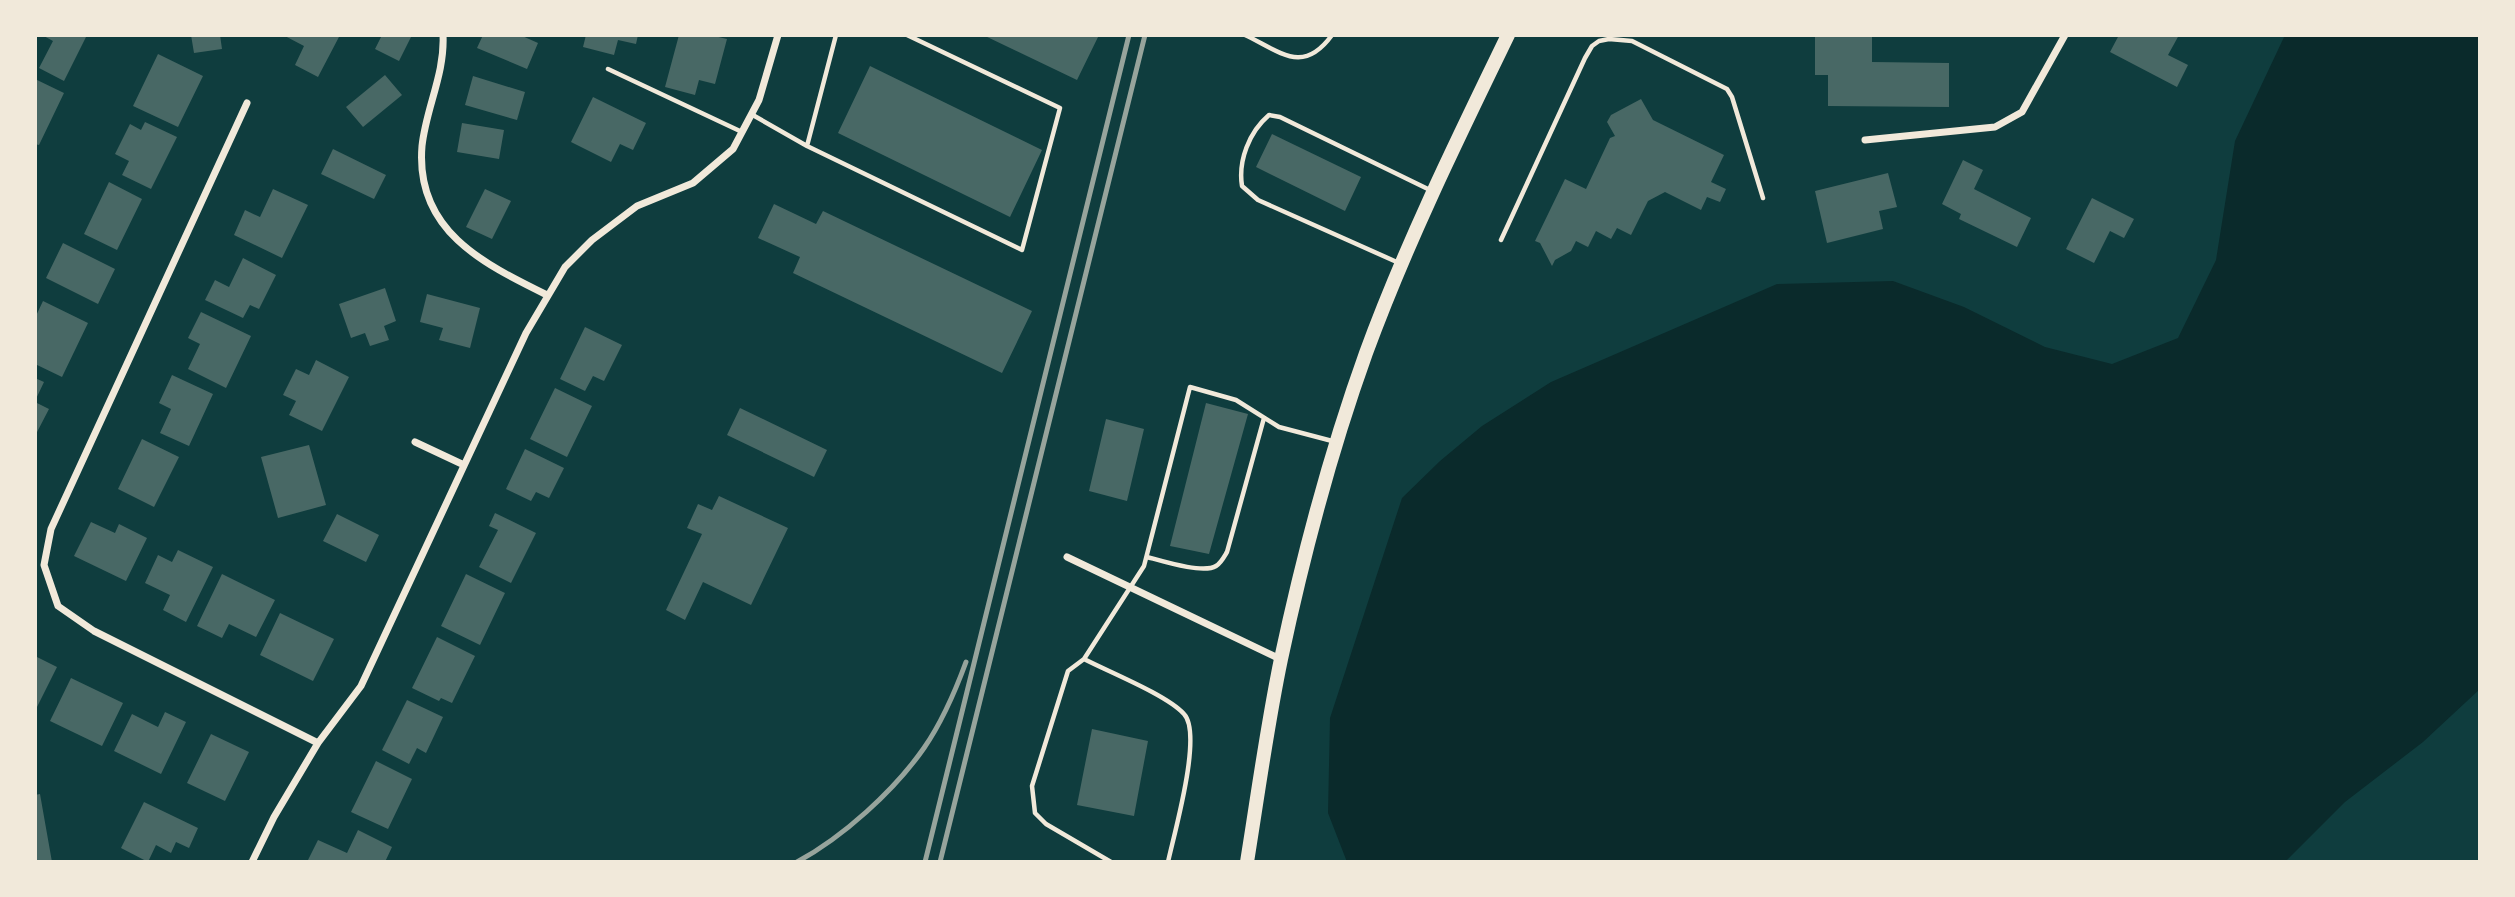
<svg xmlns="http://www.w3.org/2000/svg" width="2515" height="897" viewBox="0 0 2515 897" font-family="'Asap Condensed',sans-serif">
<style>
.water{fill:#0a2a2b}
.building{fill:#486865}
.lines{fill:none;stroke-linecap:round;stroke-linejoin:round}
.service{stroke:#f1e9da;stroke-width:4.5}
.minor{stroke:#f1e9da;stroke-width:7}
.primary{stroke:#f1e9da;stroke-width:14}
.rail{stroke:#97a49c;stroke-width:5}
</style>
<rect width="100%" height="100%" fill="#0f3d3e"/>
<path class="water" d="M2285,35H2480V689L2423,742L2345,802L2285,862H1347L1328,813L1330,718L1402,498L1440,461L1482,426L1551,382L1777,284L1893,281L1964,307L2045,347L2112,364L2178,338L2216,260L2235,141Z"/>
<path class="building" d="M42,35H87L64,81L39,68L53,41Z
M191,35H220L222,49L194,53Z
M283,35H340L318,77L295,65L304,46Z
M382,35H412L399,61L375,49Z
M483,35H520L538,43L527,69L477,48Z
M586,35H638L636,44L618,40L614,55L583,47Z
M679,35H710L727,39L715,84L699,80L695,95L665,87Z
M983,35H1099L1077,80Z
M1815,35H1872V62L1949,63V107L1828,106V75H1815Z
M2119,35H2179L2168,55L2188,65L2177,87L2110,52Z
M158,54L203,76L178,127L133,106Z
M870,66L1042,150L1010,217L838,133Z
M385,75L402,95L363,127L346,107Z
M473,76L525,92L517,120L465,105Z
M35,79L64,93L39,145L35,144Z
M593,97L646,123L633,150L620,144L611,162L571,142Z
M1641,99L1653,120L1724,155L1711,182L1726,189L1720,202L1707,197L1701,210L1665,192L1648,201L1631,235L1617,228L1611,239L1596,231L1588,247L1576,241L1571,251L1555,260L1552,266L1540,243L1535,241L1565,179L1586,189L1610,138L1615,136L1607,122L1611,115Z
M145,122L177,137L151,189L122,175L129,161L115,154L130,124L141,130Z
M462,123L504,130L499,159L457,152Z
M1272,134L1361,177L1345,211L1256,167Z
M333,149L386,175L374,199L321,174Z
M1963,160L1983,170L1974,189L2031,218L2017,247L1959,219L1961,214L1942,204Z
M1888,173L1897,207L1879,211L1883,229L1827,243L1815,191Z
M109,182L142,199L117,250L84,234Z
M273,189L308,205L282,258L234,235L245,210L260,217Z
M485,189L511,201L492,239L466,227Z
M2092,198L2134,219L2124,238L2110,231L2094,263L2066,249Z
M774,204L816,224L823,211L1032,311L1002,373L793,273L800,257L758,238Z
M63,243L115,269L98,304L46,278Z
M243,258L276,275L259,309L250,305L243,318L205,300L215,280L229,287Z
M385,288L396,321L384,326L389,340L370,346L365,333L351,338L339,304Z
M427,294L480,308L470,348L439,340L443,328L420,322Z
M43,301L88,323L62,377L35,364V318Z
M201,312L251,336L226,388L188,369L200,344L188,338Z
M585,327L622,345L604,381L593,376L585,391L560,379Z
M316,360L349,377L322,431L289,415L296,401L283,395L296,369L309,375Z
M172,375L213,394L189,446L160,433L171,409L159,403Z
M35,378L44,382L35,401Z
M555,388L592,406L567,457L530,439Z
M35,402L49,409L35,436Z
M1206,403L1248,414L1209,554L1170,546Z
M740,408L827,450L814,477L727,435Z
M1106,419L1144,429L1127,501L1089,491Z
M142,439L179,457L154,507L118,489Z
M309,445L326,505L278,518L261,457Z
M525,449L564,468L549,498L536,492L531,501L506,489Z
M719,496L788,528L751,605L703,582L685,620L666,610L702,534L687,528L698,504L712,510Z
M495,513L536,533L511,583L479,567L498,530L489,526Z
M337,514L379,535L366,562L323,541Z
M91,522L115,533L119,524L147,538L126,581L74,556Z
M178,550L213,567L186,622L163,610L170,595L145,583L158,555L172,562Z
M222,574L275,600L256,637L229,624L222,638L197,626Z
M466,574L505,593L480,645L441,626Z
M280,613L334,639L313,681L260,655Z
M437,637L475,656L452,703L441,698L439,701L412,688Z
M35,656L57,667L35,711Z
M71,678L123,703L102,746L50,721Z
M407,700L443,717L426,753L417,748L409,764L382,750Z
M165,712L186,722L161,774L114,751L132,714L158,727Z
M1092,729L1148,741L1134,816L1077,805Z
M211,734L249,752L225,801L187,783Z
M376,761L412,779L388,829L351,812Z
M40,794L52,862H35V795Z
M144,802L198,828L189,848L176,842L171,853L156,845L148,862L121,848Z
M358,830L392,847L385,862H307L318,840L347,853Z"/>
<g class="lines">
<path class="service" d="M1245,35C1281,52 1303,75 1332,35
M608,69L742,132
M751,114L807,146L1022,250L1060,108L907,35
M807,146L836,35
M1501,240L1585,58L1592,46L1599,41L1609,39L1632,41L1727,89L1732,97L1763,198
M1399,263L1258,200L1242,186C1238,161 1249,132 1269,115L1280,117L1432,191
M1147,557C1162,561 1203,574 1216,566C1221,563 1224,557 1227,552L1264,418
M1084,659C1109,672 1167,695 1184,714C1203,734 1174,834 1168,862
M1111,862L1046,824L1035,813L1032,786L1068,671L1084,659L1144,566L1190,387L1236,400L1279,427L1336,442"/>
<path class="minor" d="M443,35C445,74 426,108 422,146C415,230 482,263 547,295
M247,103L51,529L44,565L58,606L94,631L318,743
M1865,140L1995,127L2022,112L2065,35
M415,442L464,465
M1067,557L1280,659
M252,862L274,817L318,743L361,686L526,333L565,267L592,240L637,206L693,183L733,149L759,100L778,35"/>
<path class="primary" d="M1247,862C1258,794 1267,726 1281,659C1303,556 1330,453 1366,353C1406,244 1457,140 1508,35"/>
<path class="rail" d="M797,862C843,837 894,791 924,748C942,722 955,692 966,662
M925,862L1129,35
M940,862L1145,35"/>
</g>
<rect width="2515" height="897" fill="none" stroke="#f1e9da" stroke-width="74"/>
</svg>
